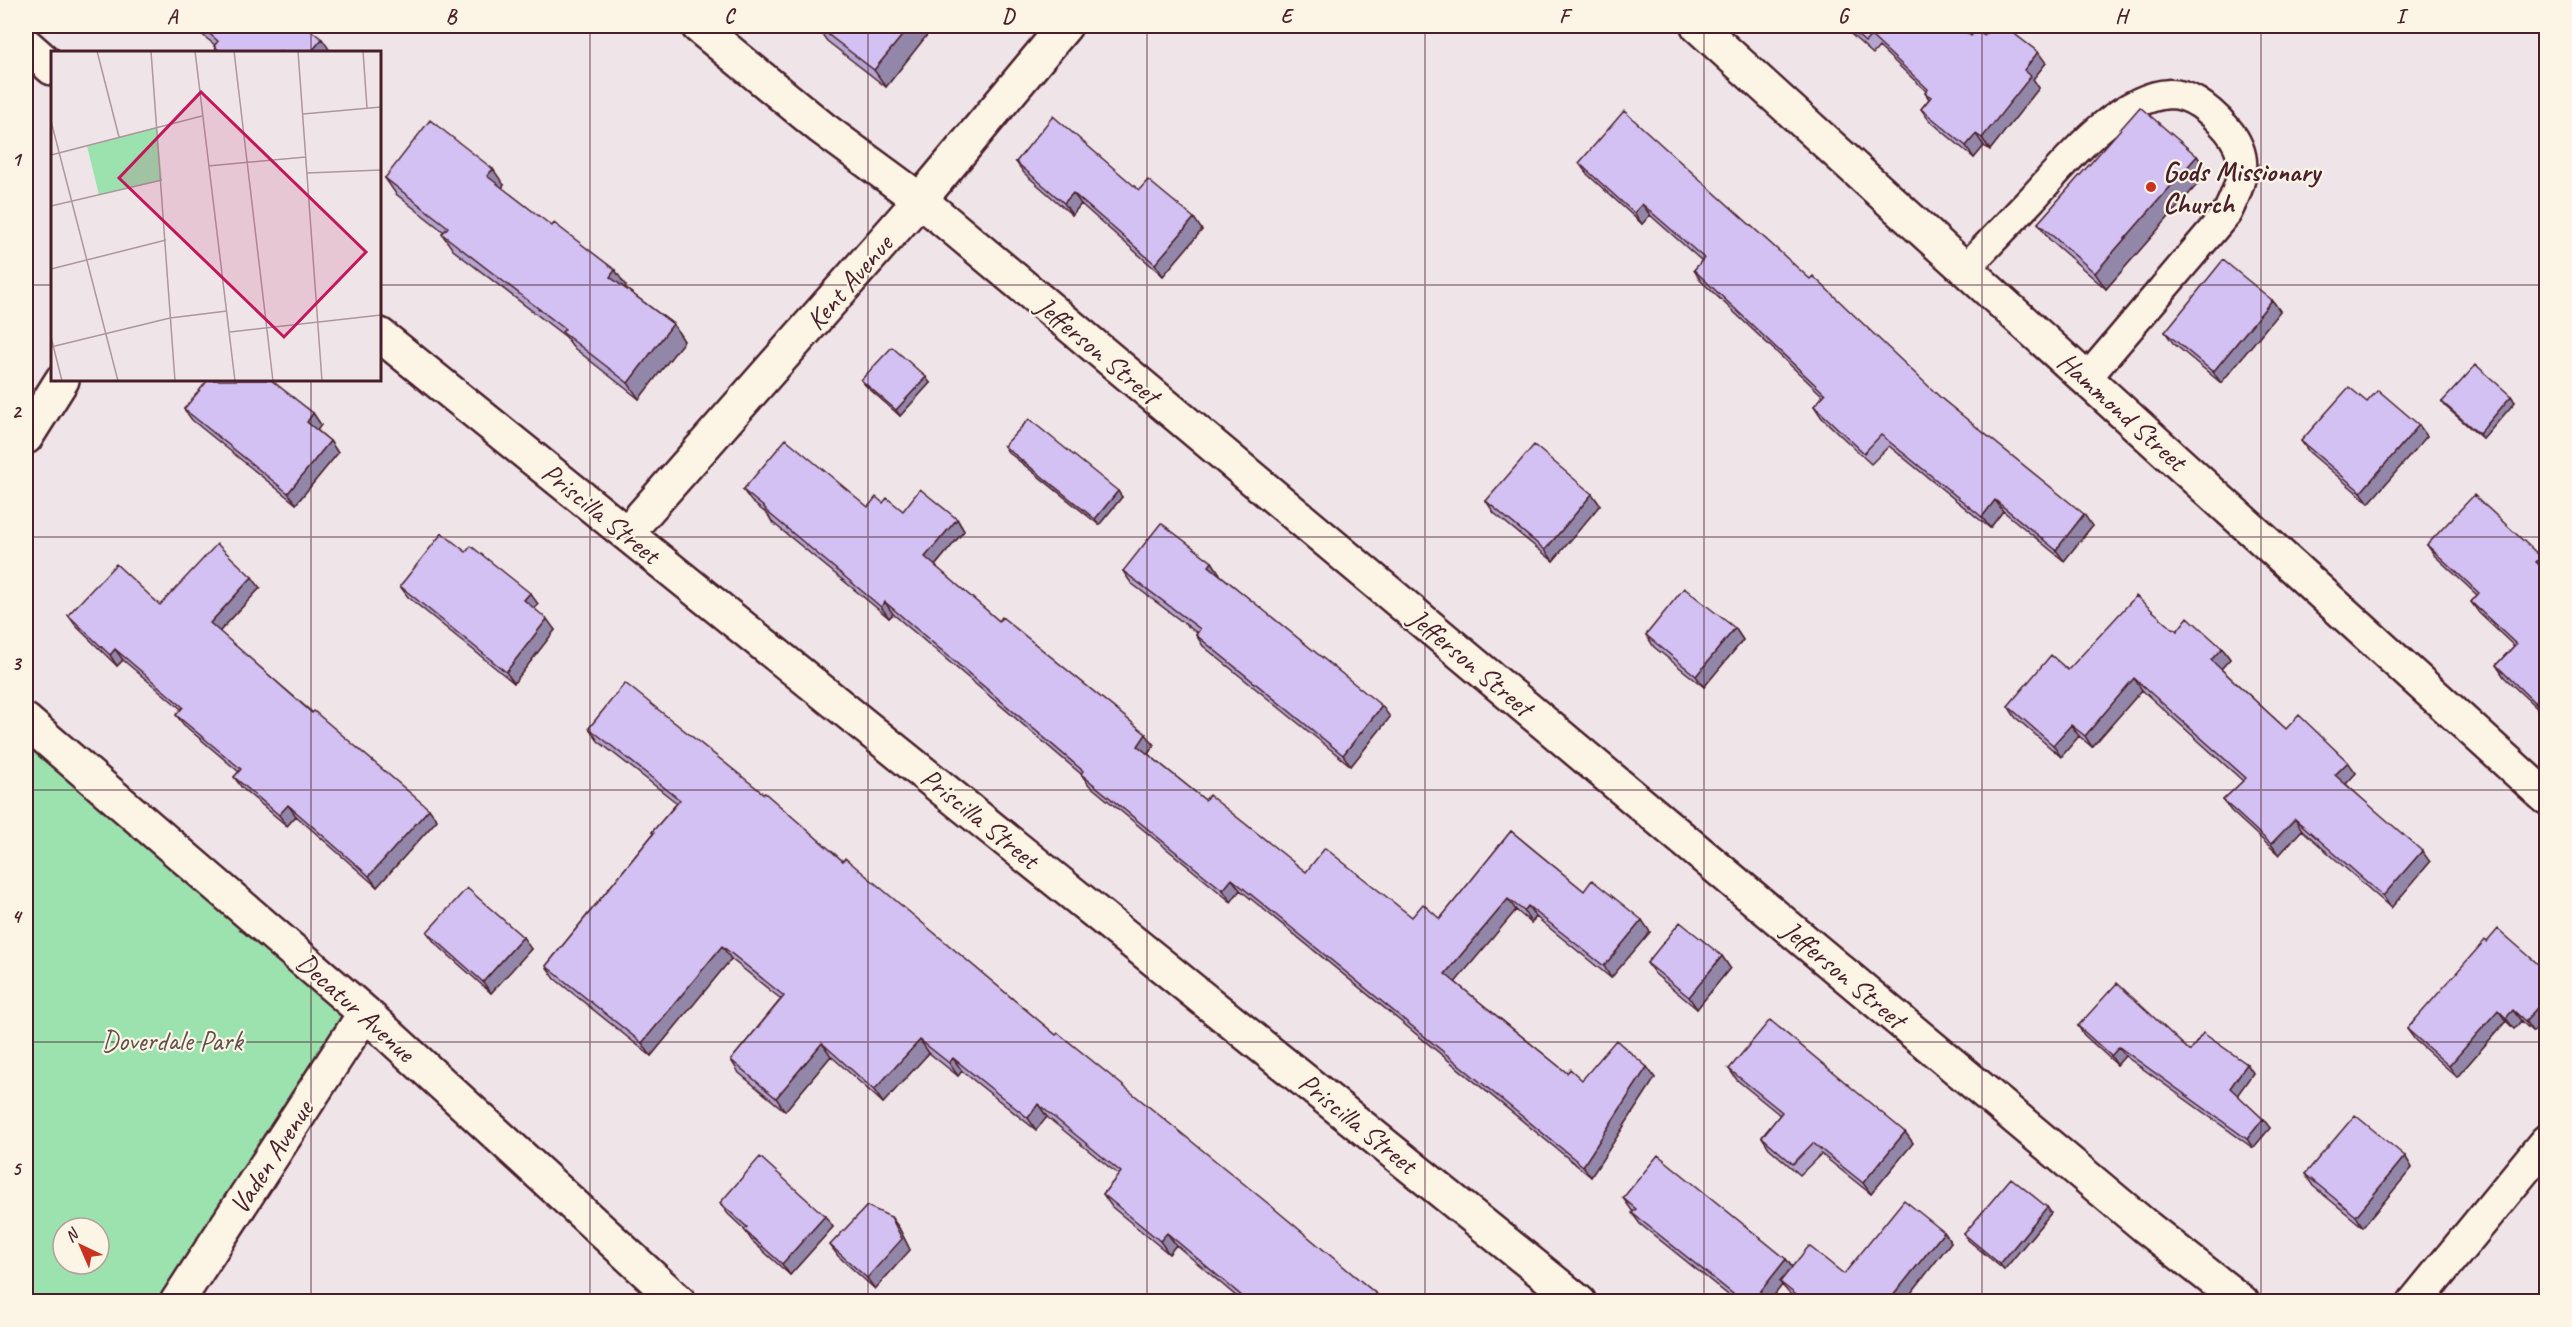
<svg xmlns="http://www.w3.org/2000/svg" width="2572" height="1327" viewBox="0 0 2572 1327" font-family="Caveat,sans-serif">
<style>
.green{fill:#9be2af;stroke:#72806d;stroke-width:1.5;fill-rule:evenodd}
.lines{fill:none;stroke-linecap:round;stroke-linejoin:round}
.lane-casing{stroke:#4a1f2b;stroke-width:33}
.street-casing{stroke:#4a1f2b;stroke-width:38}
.lane{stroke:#fcf5e5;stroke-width:28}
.street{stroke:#fcf5e5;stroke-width:33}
.wall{fill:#b5a6d0;stroke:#4a1f2b;stroke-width:1.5}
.shaded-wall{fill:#9387a9;stroke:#4a1f2b;stroke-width:1.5}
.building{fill:#d2c1f2;stroke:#4a1f2b;stroke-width:1.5}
.grid{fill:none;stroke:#4a1f2b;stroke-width:1.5;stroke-opacity:0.55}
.poi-dot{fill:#c8321e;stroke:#fcf5e5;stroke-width:2}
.labels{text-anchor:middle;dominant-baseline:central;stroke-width:4.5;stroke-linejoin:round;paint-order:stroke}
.poi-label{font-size:28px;font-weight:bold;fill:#4a1f2b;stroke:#fcf5e5;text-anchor:start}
.street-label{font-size:28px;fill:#4a1f2b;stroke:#fcf5e5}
.park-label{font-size:28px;fill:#5e504c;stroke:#fcf5e5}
.inset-road{fill:none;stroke:#ad969d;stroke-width:1.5}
.view{fill:#c2185b;fill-opacity:0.15;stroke:#c2185b;stroke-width:3}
.inset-edge{fill:none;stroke:#4a1f2b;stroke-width:3}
.neatline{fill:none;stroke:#4a1f2b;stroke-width:2}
.grid-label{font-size:20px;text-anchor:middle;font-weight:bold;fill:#4a1f2b}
</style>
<rect width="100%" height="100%" fill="#efe5e9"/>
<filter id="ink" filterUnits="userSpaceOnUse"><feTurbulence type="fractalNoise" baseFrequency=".0167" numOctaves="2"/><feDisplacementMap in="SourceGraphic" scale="12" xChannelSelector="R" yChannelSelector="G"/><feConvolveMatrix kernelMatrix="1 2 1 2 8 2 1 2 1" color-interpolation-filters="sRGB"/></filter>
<g filter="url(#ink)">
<path class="green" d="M26,721L365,1013L177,1301H26ZM63,1228H99V1264H63Z"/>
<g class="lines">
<g class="lane-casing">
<path id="lane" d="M1964,270C1987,246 2009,223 2031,200C2063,165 2118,96 2170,94C2192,94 2213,113 2227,129C2252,158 2242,182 2227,213L2087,378"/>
</g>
<g class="street-casing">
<path id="street" d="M698,26L822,128L920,200L2145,1226L2242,1302
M1698,26L2546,797
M26,45L52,68
M380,335L1579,1302
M26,437L62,380
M627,533L920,200L1065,26
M26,721L365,1013L679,1302
M177,1302L365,1013
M2415,1302L2546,1142"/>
</g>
<use href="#lane" class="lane"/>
<use href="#street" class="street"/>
</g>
<path class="wall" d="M191,26H305L331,52H218L214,46L215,45Z
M816,26H934L886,87L827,41Z
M1842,26H1959L1971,36L1984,35L2046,63L2033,79L2039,88L1990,150L1984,146L1974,158L1929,120L1921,109L1929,99L1925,93L1926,91L1879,47L1873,54Z
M2197,156L2208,172L2106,289L2049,239L2038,223Z
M1016,162L1139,190L1202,230L1163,276L1081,204L1072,215L1024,173Z
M1579,163L1942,399L2092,526L2064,561L2003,511L1990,528L1889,446L1871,464L1822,418L1814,406L1823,396L1701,281L1694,270L1702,261L1650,215L1642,224L1587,174Z
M385,178L504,185L502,188L626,286L625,288L673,324L684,341L639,399L574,348L566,337L453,250L442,234L444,232L396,194Z
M2272,300L2280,311L2221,383L2173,343L2165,332Z
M861,380L930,383L900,416L866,386Z
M2511,396L2515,402L2483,439L2446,407L2442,402Z
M2367,402L2427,436L2369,503L2309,452L2301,441Z
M184,409L313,413L321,425L317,430L330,441L338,453L296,504L192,420Z
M1004,446L1122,497L1099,525L1008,452Z
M743,490L868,507L883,503L903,511L957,519L964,531L935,566L999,621L1154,745L1148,754L1205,800L1306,872L1412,917L1440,919L1511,831L1584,891L1650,932L1611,978L1536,917L1531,923L1516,910L1455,982L1567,1073L1582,1080L1647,1067L1655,1078L1591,1177L1240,890L1231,902L1213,887L1089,785L1081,774L893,614L889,618L772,522L768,515L751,501Z
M1592,494L1600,505L1553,561L1494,513L1486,501Z
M2427,545L2541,557L2547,566V710L2543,714L2504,677L2496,665L2514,646L2479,613L2471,602L2477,595L2435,556Z
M466,552L538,604L534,608L555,630L514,683L408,597L400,586Z
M1212,562L1219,574L1390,717L1351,766L1203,646L1196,635L1197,633L1131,583L1123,571Z
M260,588L219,632L437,820L377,887L296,816L287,826L242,788L234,777L239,772L184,725L176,715L181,709L123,660L117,666L76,626L68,615L160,605Z
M1735,628L1743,640L1704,687L1654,647L1646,635Z
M2173,629L2222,648L2230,659L2221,669L2286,729L2356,773L2346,784L2430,862L2391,908L2302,830L2279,855L2231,811L2223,800L2243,781L2142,690L2092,747L2079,736L2061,757L2015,717L2008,706L2068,670Z
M589,728L843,861L1056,1035L1386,1302H1243L1176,1245L1169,1254L1112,1207L1103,1194L1119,1175L1047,1117L1036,1130L962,1071L958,1076L929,1053L883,1103L831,1056L785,1111L739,1073L731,1060L781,999L731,959L651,1056L555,979L546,966L653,834L652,832L677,803L598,741Z
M427,932L531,949L491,993L435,943Z
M2487,942L2547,972V1017L2533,1032L2521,1021L2514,1029L2506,1021L2457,1077L2415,1040L2407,1029Z
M1722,956L1730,968L1697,1009L1655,974L1647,963Z
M2078,1026L2247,1064L2253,1073L2237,1095L2263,1119L2270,1128L2253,1148L2125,1056L2117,1065L2084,1035Z
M1729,1069L1905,1132L1913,1143L1871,1194L1821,1154L1800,1175L1769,1148L1762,1137L1780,1115L1737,1080Z
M2405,1156L2412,1168L2363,1227L2313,1186L2305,1174Z
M1623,1198L1786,1259L1792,1267L1844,1274L1944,1232L1951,1242L1904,1302H1799L1788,1292L1782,1285L1769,1302H1737L1640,1224L1632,1213L1633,1212Z
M720,1203L825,1216L833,1227L790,1275L752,1241L744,1229L728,1214Z
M2047,1207L2051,1213L2004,1270L1968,1240L1964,1234Z
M891,1217L899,1228L910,1250L875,1289L838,1256L830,1245Z"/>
<path class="shaded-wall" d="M910,26H934L886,87L874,70Z
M937,26H944L941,30Z
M322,39L331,52H311Z
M2038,52L2046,63L2033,79L2039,88L1990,150L1982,138L2024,70Z
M1976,134L1984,146L1974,158L1966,146Z
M2197,156L2208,172L2106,289L2095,273Z
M493,169L504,185L499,192L487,176Z
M1073,193L1081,204L1072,215L1064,203Z
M1642,204L1650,215L1642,224L1634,213Z
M1194,218L1202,230L1163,276L1155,264Z
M615,270L626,286L622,293L610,277Z
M2272,300L2280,311L2221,383L2213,372Z
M673,324L684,341L639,399L628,383Z
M926,377L930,383L900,416L896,410Z
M2511,396L2515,402L2483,439L2479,434Z
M313,413L321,425L315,433L307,422Z
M2419,425L2427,436L2369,503L2361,492Z
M330,441L338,453L296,504L288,493Z
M1118,491L1122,497L1099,525L1095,519Z
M1592,494L1600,505L1553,561L1545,550Z
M1995,500L2003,511L1990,528L1982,517Z
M2084,514L2092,526L2064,561L2056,550Z
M957,519L964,531L933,568L925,557Z
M2541,557L2547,566V571L2544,574L2536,562Z
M1212,562L1220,574L1217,577L1209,566Z
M252,577L260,588L217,634L210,623Z
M530,593L538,604L531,611L524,600Z
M885,602L893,614L889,618L881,607Z
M547,619L555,630L514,683L506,672Z
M1735,628L1743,640L1704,687L1696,676Z
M2222,648L2230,659L2219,671L2211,660Z
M115,649L123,660L117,666L110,655Z
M2134,678L2142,690L2092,747L2085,736Z
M2543,694L2547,700V710L2543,714L2535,703Z
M1382,706L1390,717L1351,766L1343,755Z
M2071,725L2079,736L2061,757L2053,745Z
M1146,734L1154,745L1145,758L1138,746Z
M2348,762L2356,773L2343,787L2335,775Z
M288,805L296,816L287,826L279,815Z
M429,809L437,820L377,887L369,876Z
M2295,819L2302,830L2279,855L2271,844Z
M2422,851L2430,862L2391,908L2383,896Z
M1232,879L1240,890L1231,902L1223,890Z
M1508,899L1516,910L1453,985L1445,974Z
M1528,906L1536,917L1531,923L1524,911Z
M1642,920L1650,932L1611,978L1604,966Z
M523,937L531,949L491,993L483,982Z
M722,946L731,959L651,1056L642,1043Z
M1722,956L1730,968L1697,1009L1689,997Z
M2547,997V1017L2533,1032L2525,1021Z
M2498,1010L2506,1021L2457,1077L2449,1066Z
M2513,1010L2521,1021L2514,1029L2506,1018Z
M920,1040L929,1053L883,1103L874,1090Z
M822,1043L831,1056L785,1111L776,1098Z
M2119,1047L2125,1056L2117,1065L2111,1056Z
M953,1058L962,1071L958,1076L949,1063Z
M2247,1064L2253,1073L2236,1097L2230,1088Z
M1647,1067L1655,1078L1591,1177L1583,1166Z
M1038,1104L1047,1117L1036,1130L1028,1118Z
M2263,1119L2270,1128L2253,1148L2247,1139Z
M1905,1132L1913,1143L1871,1194L1863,1183Z
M2405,1156L2412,1168L2363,1227L2356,1216Z
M2047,1207L2051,1213L2004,1270L2000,1264Z
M825,1216L833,1227L790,1275L782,1264Z
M891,1217L899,1228L910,1250L875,1289L867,1278Z
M1944,1232L1951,1242L1904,1302H1888Z
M1167,1233L1176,1245L1169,1254L1160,1241Z
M1786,1259L1794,1270L1780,1282L1782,1285L1769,1302H1752Z"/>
<path class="building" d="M200,26H305L322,39L311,52H221L214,46L218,41Z
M817,26H910L874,70Z
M1847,26H1959L1971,36L1977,29L1984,35L1992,26H2004L2038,52L2024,70L2031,76L1982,138L1976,134L1966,146L1921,109L1931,97L1925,93L1928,89L1871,36L1865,42Z
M2140,107L2197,156L2095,273L2038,223Z
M1624,111L1810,279L1813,276L1942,399L2084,514L2056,550L1995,500L1982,517L1881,435L1864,453L1814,406L1825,394L1694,270L1704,258L1642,204L1634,213L1579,163Z
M1053,116L1139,190L1148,180L1194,218L1155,264L1073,193L1064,203L1016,162Z
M430,120L493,169L487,176L552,226L554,223L615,270L610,277L673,324L628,383L562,332L565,329L442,234L448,227L385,178Z
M2223,260L2272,300L2213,372L2165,332Z
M892,347L926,377L896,410L861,380Z
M2476,365L2511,396L2479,434L2442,402Z
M208,380H271L313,413L307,422L330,441L288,493L184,409Z
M2349,387L2367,402L2378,390L2419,425L2361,492L2301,441Z
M1029,419L1118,491L1095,519L1004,446Z
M786,439L868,507L876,497L883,503L887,498L903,511L920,489L957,519L925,557L999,621L1002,617L1146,734L1138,746L1205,800L1209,795L1306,872L1325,848L1412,917L1423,904L1440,919L1511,831L1584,891L1592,880L1642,920L1604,966L1528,906L1524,911L1508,899L1445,974L1567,1073L1570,1069L1582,1080L1616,1040L1647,1067L1583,1166L1232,879L1223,890L1205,876L1081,774L1083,771L885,602L881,607L765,510L766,509L743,490Z
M1534,445L1592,494L1545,550L1486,501Z
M2474,495L2541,557L2536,562L2547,572V698L2543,694L2535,703L2496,665L2516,644L2471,602L2479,593L2427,545Z
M1161,523L1212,562L1209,566L1382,706L1343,755L1196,635L1200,629L1123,571Z
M442,533L466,552L471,546L530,593L524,600L547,619L506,672L400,586Z
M217,544L252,577L210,623L312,713L314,711L429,809L369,876L288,805L279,815L234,777L241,769L176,715L183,707L115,649L110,655L68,615L116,564L160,605Z
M1684,588L1735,628L1696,676L1646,635Z
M2136,596L2173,629L2174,628L2177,631L2188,617L2222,648L2211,660L2286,729L2299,715L2348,762L2335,775L2422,851L2383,896L2295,819L2271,844L2223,800L2246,778L2134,678L2085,736L2071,725L2053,745L2008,706L2051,655L2068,670Z
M625,683L764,794L765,793L843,861L845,858L1056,1035L1058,1033L1270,1205L1386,1302H1249L1167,1233L1160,1241L1103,1194L1121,1172L1038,1104L1028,1118L953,1058L949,1063L920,1040L874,1090L822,1043L776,1098L731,1060L784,996L722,946L642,1043L546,966L654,833L652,832L680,800L589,728Z
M467,888L523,937L483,982L427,932Z
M1680,922L1722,956L1689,997L1647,963Z
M2498,929L2546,971L2540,978L2547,984V997L2525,1021L2513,1010L2506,1018L2498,1010L2449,1066L2407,1029L2485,940L2487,942Z
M2117,983L2190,1051L2203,1033L2247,1064L2230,1088L2263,1119L2247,1139L2119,1047L2111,1056L2078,1026Z
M1770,1020L1905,1132L1863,1183L1813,1143L1793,1164L1762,1137L1782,1112L1729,1069Z
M2355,1115L2405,1156L2356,1216L2305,1174Z
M1658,1155L1786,1259L1752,1302H1743L1632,1213L1636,1209L1623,1198Z
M760,1157L825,1216L782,1264L744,1230L747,1227L720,1203Z
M2011,1178L2047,1207L2000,1264L1964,1234Z
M1904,1200L1944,1232L1888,1302H1805L1780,1282L1809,1246L1844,1274Z
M867,1206L891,1217L902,1239L867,1278L830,1245Z"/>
</g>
<path class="grid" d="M311,26V52M590,26V1302M868,26V1302M1147,26V1302M1425,26V1302M1704,26V1302M1982,26V1302M2261,26V1302M26,285H52M380,285H2546M311,380V1302M26,537H2546M26,790H2546M26,1042H2546"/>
<circle class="poi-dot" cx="2151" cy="187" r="6"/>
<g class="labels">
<g class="poi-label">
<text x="2163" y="171">Gods Missionary<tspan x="2163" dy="32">Church</tspan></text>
</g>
<g class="street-label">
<text transform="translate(849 282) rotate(-49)">Kent Avenue</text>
<text transform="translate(1098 350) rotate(40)">Jefferson Street</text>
<text transform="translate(2122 411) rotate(42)">Hammond Street</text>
<text transform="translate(601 513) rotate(39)">Priscilla Street</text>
<text transform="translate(1471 662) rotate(40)">Jefferson Street</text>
<text transform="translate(980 818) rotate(39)">Priscilla Street</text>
<text transform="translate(1844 974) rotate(40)">Jefferson Street</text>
<text transform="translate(356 1007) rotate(42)">Decatur Avenue</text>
<text transform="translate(1358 1123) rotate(39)">Priscilla Street</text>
<text transform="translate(271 1157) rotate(-57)">Vaden Avenue</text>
</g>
<g class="park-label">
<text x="172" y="1040">Doverdale Park</text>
</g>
</g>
<g transform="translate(51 51)">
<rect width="330" height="330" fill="#efe5e9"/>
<path d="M106,76L111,129L48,144L36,95Z" fill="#9be2af"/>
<path class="inset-road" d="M46,0L68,86M100,0L124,330M144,0L184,330M183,0L222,330M247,0L271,330M312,0L316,57M252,63L330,56M0,70L67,330M0,104L151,65M157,115L255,106M256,122L330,119M0,155L111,129M0,218L115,189M179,281L330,264M0,286L11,330M0,296L119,267L176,260"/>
<path class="view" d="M150,41L315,201L233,286L68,127Z"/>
<rect width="330" height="330" class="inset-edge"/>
</g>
<rect width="2572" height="1327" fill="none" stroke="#fcf5e5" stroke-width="66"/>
<g transform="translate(81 1246) rotate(316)"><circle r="28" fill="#fcf5e5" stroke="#b59f9b" stroke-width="1.5"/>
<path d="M0-4.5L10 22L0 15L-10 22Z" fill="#c8321e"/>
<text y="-9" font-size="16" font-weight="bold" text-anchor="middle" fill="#4a1f2b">N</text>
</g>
<rect x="33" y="33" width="2506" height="1261" class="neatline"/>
<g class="grid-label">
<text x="172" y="23">A</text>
<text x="451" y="23">B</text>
<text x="729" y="23">C</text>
<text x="1008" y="23">D</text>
<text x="1286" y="23">E</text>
<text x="1564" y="23">F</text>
<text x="1843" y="23">G</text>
<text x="2121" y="23">H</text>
<text x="2400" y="23">I</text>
<text x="16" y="166">1</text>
<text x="16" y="418">2</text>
<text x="16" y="670">3</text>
<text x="16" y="923">4</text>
<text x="16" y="1175">5</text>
</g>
</svg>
